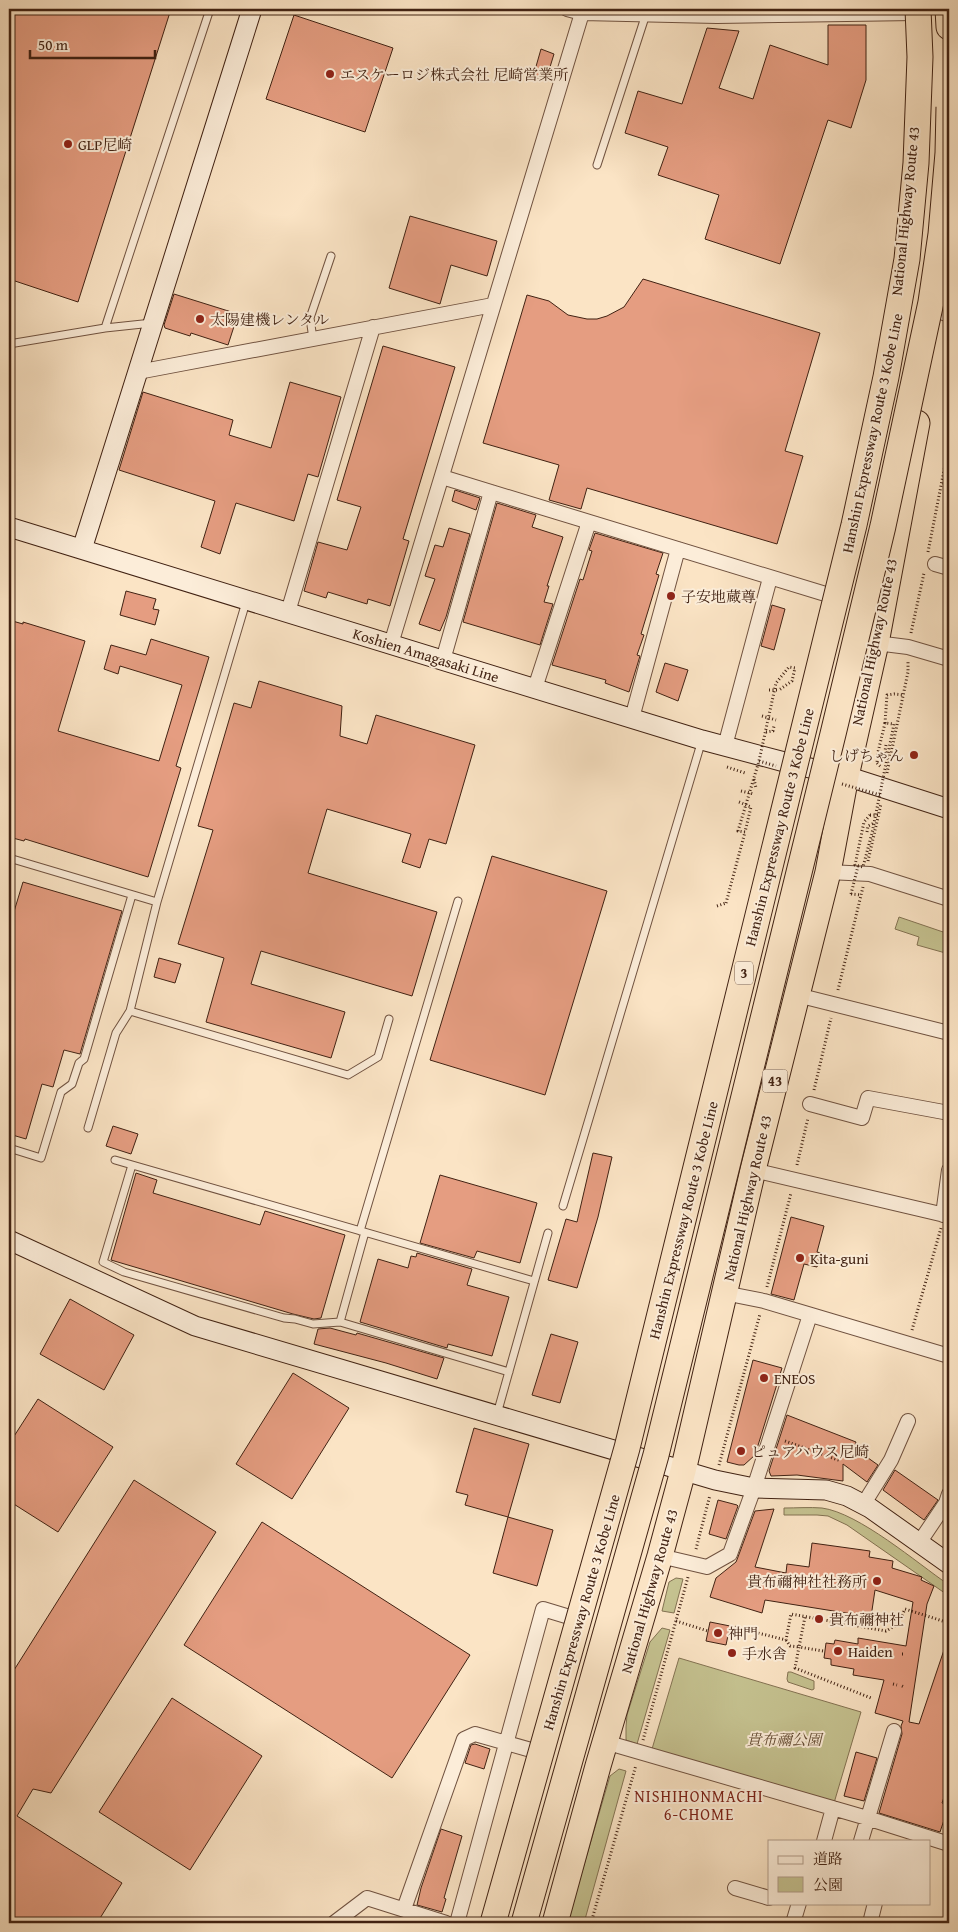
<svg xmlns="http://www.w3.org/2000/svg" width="958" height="1932" viewBox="0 0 958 1932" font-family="'Gentium Book Plus','Noto Serif JP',serif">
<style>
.green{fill:#c5c290;stroke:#837252}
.building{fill:#e59d81;stroke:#412213}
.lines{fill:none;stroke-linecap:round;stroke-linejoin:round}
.lane-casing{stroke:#705240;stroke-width:9}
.street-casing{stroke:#705240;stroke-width:16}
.secondary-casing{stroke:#412213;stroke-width:21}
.highway-casing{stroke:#412213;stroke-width:27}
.path{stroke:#412213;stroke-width:3;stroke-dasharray:1 2.5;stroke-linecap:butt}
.lane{stroke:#fcedd9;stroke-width:7}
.street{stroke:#fcedd9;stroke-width:14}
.secondary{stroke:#fcedd9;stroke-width:19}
.highway{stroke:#fbe4c5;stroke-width:25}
.highway-bridge-casing{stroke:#412213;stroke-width:27;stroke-linecap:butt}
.path-bridge{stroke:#412213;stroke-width:3;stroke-dasharray:1 2.5;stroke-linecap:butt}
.highway-bridge{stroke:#fbe4c5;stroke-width:25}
.poi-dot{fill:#8f2418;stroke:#fcedd9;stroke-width:2}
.labels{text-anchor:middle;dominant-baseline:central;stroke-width:4;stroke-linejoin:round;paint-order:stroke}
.shield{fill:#fcedd9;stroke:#795f4e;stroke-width:1}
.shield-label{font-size:14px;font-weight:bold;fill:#412213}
.poi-label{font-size:15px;fill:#412213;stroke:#fcedd9;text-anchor:start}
.street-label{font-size:15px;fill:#412213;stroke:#fcedd9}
.park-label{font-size:15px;font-style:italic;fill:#624a32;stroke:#fcedd9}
.neighbourhood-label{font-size:16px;letter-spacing:1px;fill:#7a1f14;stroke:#fcedd9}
</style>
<rect width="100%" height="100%" fill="#fbe4c5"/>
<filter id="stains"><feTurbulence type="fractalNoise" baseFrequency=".004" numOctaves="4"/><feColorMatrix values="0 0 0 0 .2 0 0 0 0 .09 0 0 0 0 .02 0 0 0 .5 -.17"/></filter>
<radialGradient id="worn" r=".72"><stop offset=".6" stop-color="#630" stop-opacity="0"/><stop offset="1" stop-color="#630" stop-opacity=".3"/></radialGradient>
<path class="green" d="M899,917L949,934V954L917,945L919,937L895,929Z
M784,1508C796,1508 810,1507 822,1508C859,1513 917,1563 949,1585V1596L847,1525L828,1516L817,1515H784Z
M676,1578L683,1579L674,1613L662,1611L669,1582Z
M662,1628L670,1630L637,1744L626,1740V1727L627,1715L650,1642Z
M679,1658L861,1712L834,1803L652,1749Z
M788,1672H791L814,1681V1689L812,1690L788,1682L787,1679Z
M619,1769L626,1771L584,1923H567L610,1776Z"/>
<path class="building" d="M9,9H171L78,302L9,279Z
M294,15L393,48L365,132L266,99Z
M828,25H866V80L851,128L828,120L780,264L705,239L719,195L658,175L668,147L625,133L638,91L682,104L707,28L739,31L719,88L753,99L770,45L828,65Z
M541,49L554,54L546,80L533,77Z
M410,216L497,241L487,276L451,265L440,304L389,288Z
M643,279L820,333L785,451L803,456L777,544L587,488L581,509L549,500L559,465L483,443L527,295L549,301L568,315L587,319H597L607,316L624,307Z
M174,294L238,314L228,345L191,333L190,336L165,328L164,325Z
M383,346L455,367L403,539L409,541L390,606L368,599L367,604L328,592L326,598L304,591L318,542L347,550L361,507L337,500Z
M290,382L341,397L318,477L308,474L294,521L236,503L220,554L201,547L215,501L119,470L143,392L233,420L229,435L271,448Z
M455,490L480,498L476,510L452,501Z
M497,503L536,515L532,527L563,537L547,586H549L544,602L553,604L540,645L463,622Z
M449,528L470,534L446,617L440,631L419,624L435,579L425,576L435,545L443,547Z
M595,533L663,553L656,574L659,575L641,634L644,635L637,655L640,656L629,692L605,683L606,680L552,665L580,579L583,580L592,551L589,550Z
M126,591L156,599L153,609L159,610L155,625L120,615Z
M772,605L785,609L774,650L761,646Z
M9,620L23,624V622L85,641L58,731L159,761L182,685L120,666L118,674L104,669L111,645L146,655L151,639L209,657L176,766L181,768L148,877L25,839L24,841L9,837Z
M665,663L688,670L678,701L656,692Z
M259,681L342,706L340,736L367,744L376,715L475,745L446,844L429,839L420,868L402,862L411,834L327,809L308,873L437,912L412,996L261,951L251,984L345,1012L331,1058L206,1022L224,958L178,944L213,830L198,826L234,703L251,708Z
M492,856L607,891L545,1095L430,1060Z
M23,882L122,911L80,1054L64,1050L53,1087L42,1084L26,1139L9,1134V928Z
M159,958L181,964L175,983L154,977Z
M113,1126L138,1134L131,1154L106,1146Z
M593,1153L612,1157L598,1217L577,1288L548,1280L566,1219L577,1222Z
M136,1173L157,1180L153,1193L260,1225L265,1211L345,1235L321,1318L314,1319L293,1314L111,1260Z
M440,1175L537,1203L520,1263L477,1251L474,1258L420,1243Z
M791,1217L824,1226L817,1252L821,1253L817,1267L804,1264L794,1300L771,1294Z
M417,1253L472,1269L467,1285L509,1297L492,1356L448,1344L447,1348L360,1322L378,1259L408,1268L411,1256L416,1257Z
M70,1299L134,1335L104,1390L40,1354Z
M330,1328L356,1335L357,1333L444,1358L437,1379L386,1363L314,1344L318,1329Z
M551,1334L578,1342L560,1403L532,1395Z
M753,1360L782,1368L755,1455L744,1465H739L727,1462Z
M293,1373L349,1408L292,1499L236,1464Z
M38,1399L113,1447L58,1532L9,1501V1444Z
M787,1415L856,1442L854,1448L878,1465L867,1482L843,1464V1481L797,1475L771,1476L769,1471Z
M474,1428L529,1444L508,1517L465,1505L468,1495L456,1492Z
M895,1470L938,1500L924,1520L883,1490Z
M134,1480L216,1532L51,1793L33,1789L17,1816L122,1883L97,1923H9V1678Z
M718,1500L737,1505L738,1506L726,1539L709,1534Z
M774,1509L755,1567L786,1573L787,1564L809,1567L812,1543L870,1551L869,1557L893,1561L892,1568L922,1577L921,1580L934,1586L927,1604L909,1722L919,1724L947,1641H949V1783L942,1803L949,1805L940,1832L879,1813L902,1734L901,1726L903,1721L875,1713L884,1680L853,1675L854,1669L831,1665V1659L824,1658L826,1643L834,1644L835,1640L858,1644V1638L906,1646L913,1602L875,1590L871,1617L765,1600L762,1613L710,1597L716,1578L736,1562L738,1557L755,1511Z
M508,1517L553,1530L537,1586L493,1573Z
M262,1522L470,1655L392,1778L184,1645Z
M710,1622L730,1626L726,1645L706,1641Z
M172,1698L262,1756L190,1870L99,1812Z
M475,1744L490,1749L484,1769L465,1763L471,1745Z
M856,1752L877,1758L864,1801L844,1796Z
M441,1829L462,1836L444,1898L446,1899L442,1912L417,1905L421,1888Z"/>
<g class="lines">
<g class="lane-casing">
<path id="lane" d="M597,165L646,14
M105,328L152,323
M313,339L310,318L331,256
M9,344L105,328L210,9
M9,858L157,902
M130,1011L348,1075L378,1057L389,1019
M88,1128L116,1033L130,1011L157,902L246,602
M9,1148L41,1158L61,1092L72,1084L79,1063L84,1059L132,895
M115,1160L534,1281
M132,1165L103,1262L124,1272L284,1318L295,1319L313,1324L340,1322
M563,1206L702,740
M360,1231L458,901
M365,1232L340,1322L509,1372
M497,1414L548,1233"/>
</g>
<g class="street-casing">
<path id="street" d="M567,9L582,13V9
M938,311L949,315
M138,372L493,305
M442,477L832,596
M935,564L949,568
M288,612L373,327
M876,643L908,647L949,659
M391,644L582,13L717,16L915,13
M443,660L491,492
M535,688L589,522
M632,718L678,549
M725,746L770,578
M828,872L870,874L949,899
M797,995L949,1033
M810,1104L862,1118L868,1098L949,1113
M753,1170L949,1216
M943,1215L949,1170
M724,1293L764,1301L949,1356
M863,1505L891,1460L908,1421
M919,1543L946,1503L949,1494
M660,1556L707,1567L730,1554L754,1488L810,1315
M605,1742L867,1818L949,1844
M824,1841L833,1808
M861,1841L894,1731
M735,1888L769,1898
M404,1909L464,1739L475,1734L538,1752
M334,1923L367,1898L446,1923
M457,1923L543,1609L576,1619
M793,1923L799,1903
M870,1923L875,1903"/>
</g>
<g class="secondary-casing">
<path id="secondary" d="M9,527L702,740L792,764L846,776L949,809
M82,549L252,9
M9,1240L195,1326L715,1480L754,1488L826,1490L847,1496L870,1508L949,1564"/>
</g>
<g class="highway-casing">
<path id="highway" d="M948,9L949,27
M555,1923L598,1766L660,1556L683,1471L753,1170L828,872L846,776L876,643L917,423"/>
</g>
<path class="path" d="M943,483L949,486
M928,552L949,445
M911,633L924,573
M769,690H779
M762,716L776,720
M885,723L887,695L894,694L904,695
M766,732L773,731L774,726
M886,745L885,751L888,757
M877,763L881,767
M727,767L745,773
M887,773L908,672V661
M754,779L756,788
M741,791L754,794
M739,802L751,807L745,832
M870,815H878
M867,832L868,826L874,823
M868,861L881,804
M851,894L861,895
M717,906L726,903
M838,990L863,887
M814,1090L831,1018
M797,1165L808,1118
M767,1287L791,1193
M912,1330L941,1228
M785,1441L841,1461
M719,1465L760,1314
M696,1549L710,1495
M676,1621L708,1631
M728,1635L732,1636L734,1627L786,1640L791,1614L886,1631L898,1624L905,1609L949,1623
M786,1640L790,1646L799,1647L805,1617
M823,1651L799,1647L795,1668L871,1698
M902,1654H905
M893,1684L897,1685
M902,1686L904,1687
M643,1740L688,1577
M945,1829L949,1815
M591,1923L636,1765"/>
<use href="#lane" class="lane"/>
<use href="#street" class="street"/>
<use href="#secondary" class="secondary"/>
<use href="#highway" class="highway"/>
<g class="highway-bridge-casing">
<path id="highway-bridge" d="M493,1923L627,1448L854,525L886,377L907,259L916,163L920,57L918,9
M524,1923L656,1455L833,734L883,526L931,302L941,234L948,153L949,107"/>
</g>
<path class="path-bridge" d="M759,761L776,766
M842,784L880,795
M870,815L864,822L855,865L863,867L872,833L894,724L885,723L878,752L877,763
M851,894L858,866
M726,903L745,832L738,831L759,761L776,683L789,667L795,668L792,681L779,690"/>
<use href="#highway-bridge" class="highway-bridge"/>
</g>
<g class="poi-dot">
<circle cx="330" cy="74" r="5"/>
<circle cx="68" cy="144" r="5"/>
<circle cx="200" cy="319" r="5"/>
<circle cx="671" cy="596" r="5"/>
<circle cx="914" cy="755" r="5"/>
<circle cx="800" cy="1258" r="5"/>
<circle cx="764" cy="1378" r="5"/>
<circle cx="741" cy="1451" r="5"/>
<circle cx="877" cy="1581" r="5"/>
<circle cx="819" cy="1619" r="5"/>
<circle cx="718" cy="1633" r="5"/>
<circle cx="838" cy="1651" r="5"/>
<circle cx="732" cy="1653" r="5"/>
</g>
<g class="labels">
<g class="shield">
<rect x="735" y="961.5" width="18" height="23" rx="4"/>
<rect x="762.5" y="1069.5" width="25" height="23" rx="4"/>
</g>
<g class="shield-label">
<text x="744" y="973">3</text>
<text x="775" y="1081">43</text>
</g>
<g class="poi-label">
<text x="340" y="74">エスケーロジ株式会社 尼崎営業所</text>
<text x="78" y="144">GLP尼崎</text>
<text x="210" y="319">太陽建機レンタル</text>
<text x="681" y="596">子安地蔵尊</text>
<text x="904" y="755" text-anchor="end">しげちゃん</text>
<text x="810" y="1258">Kita-guni</text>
<text x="774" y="1378">ENEOS</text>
<text x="751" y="1451">ピュアハウス尼崎</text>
<text x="867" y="1581" text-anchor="end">貴布禰神社社務所</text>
<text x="829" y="1619">貴布禰神社</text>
<text x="728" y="1633">神門</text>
<text x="848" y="1651">Haiden</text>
<text x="742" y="1653">手水舎</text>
</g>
<g class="street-label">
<text transform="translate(905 211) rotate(-84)">National Highway Route 43</text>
<text transform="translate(872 433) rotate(-78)">Hanshin Expressway Route 3 Kobe Line</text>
<text transform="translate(874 642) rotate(-78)">National Highway Route 43</text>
<text transform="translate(426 655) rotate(17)">Koshien Amagasaki Line</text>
<text transform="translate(779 827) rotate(-76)">Hanshin Expressway Route 3 Kobe Line</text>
<text transform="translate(747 1198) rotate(-77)">National Highway Route 43</text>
<text transform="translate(683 1220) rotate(-76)">Hanshin Expressway Route 3 Kobe Line</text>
<text transform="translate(649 1591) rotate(-74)">National Highway Route 43</text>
<text transform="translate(581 1612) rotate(-74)">Hanshin Expressway Route 3 Kobe Line</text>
</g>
<g class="park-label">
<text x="784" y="1739">貴布禰公園</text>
</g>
<g class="neighbourhood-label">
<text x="699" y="1796">NISHIHONMACHI<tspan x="699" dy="18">6-CHOME</tspan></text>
</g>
</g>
<rect width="958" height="1932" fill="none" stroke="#fbe4c5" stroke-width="30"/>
<rect x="10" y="10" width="938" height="1912" fill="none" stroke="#412213" stroke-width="2.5"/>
<rect x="15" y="15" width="928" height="1902" fill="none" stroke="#412213"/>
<rect x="768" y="1840" width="162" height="65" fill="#fcedd9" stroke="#b19c8a"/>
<rect x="778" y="1856" width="25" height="8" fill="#fcedd9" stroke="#b19c8a"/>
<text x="813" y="1864" font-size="15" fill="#412213">道路</text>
<rect x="778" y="1877" width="25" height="15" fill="#c5c290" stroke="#b19c8a"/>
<text x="813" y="1890" font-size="15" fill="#412213">公園</text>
<path d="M30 50v8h125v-8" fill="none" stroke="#412213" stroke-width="2.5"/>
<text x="38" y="50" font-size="15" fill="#412213" stroke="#fcedd9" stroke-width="4" paint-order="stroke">50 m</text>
<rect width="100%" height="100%" filter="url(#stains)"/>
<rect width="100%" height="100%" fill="url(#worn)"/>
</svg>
